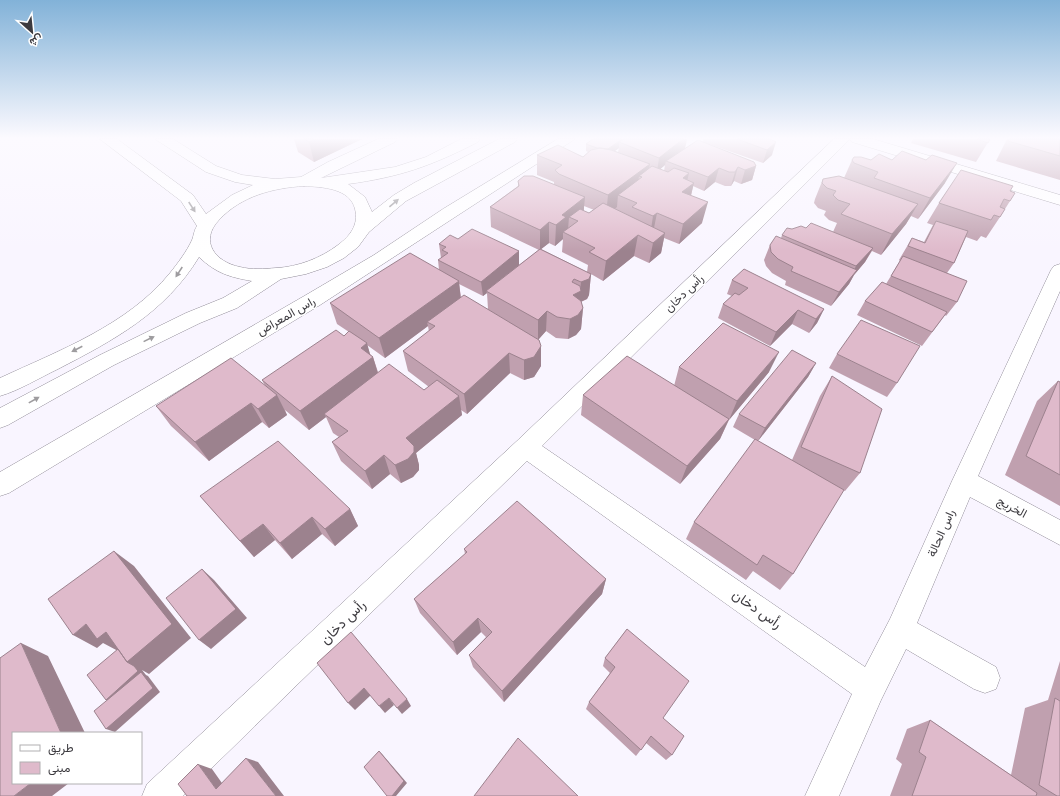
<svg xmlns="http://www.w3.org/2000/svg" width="1060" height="796" viewBox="0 0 1060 796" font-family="'Fira Sans',Vazirmatn,sans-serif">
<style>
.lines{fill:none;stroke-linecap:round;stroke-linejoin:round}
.minor-casing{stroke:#928d99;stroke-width:1}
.minor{fill:#fff;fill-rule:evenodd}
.wall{fill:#c0a0af;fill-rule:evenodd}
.shaded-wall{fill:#9c828e}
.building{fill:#dfbacb;stroke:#9c828e}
.oneway{fill:#9e9c9f}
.labels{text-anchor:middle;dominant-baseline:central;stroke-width:3;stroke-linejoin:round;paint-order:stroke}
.street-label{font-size:12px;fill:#3c3a3f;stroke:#fff}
.near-street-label{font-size:14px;fill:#3c3a3f;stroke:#fff}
</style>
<rect width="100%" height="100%" fill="#f9f5ff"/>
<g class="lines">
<g class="minor-casing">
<path id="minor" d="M100,139H117L193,195L206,214L232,195L253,185L235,182L206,172L155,139H173L216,166L242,175L275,179L301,177L328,162L378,139H397L395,142L321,178L395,167L426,157L461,139H480L478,142C431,166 400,177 348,184L365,197L372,212L394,195L414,183L499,139H517L515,142L406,201L369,232L358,247L344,258L327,267L306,274L281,279L237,308L200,323L114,365L8,425L0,428V408L100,355L186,313L223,298L252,281C229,277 216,273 199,257C165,313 114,340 58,369C39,378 20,390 0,396V378C58,351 128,325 170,273C178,263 187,251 192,240C194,235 194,230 197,226L181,201ZM304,186C322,187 350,188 355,209C359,225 350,236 338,245C321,258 298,267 276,268C264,269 252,270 240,267C215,262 199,241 219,220C241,196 273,188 304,186Z
M558,139H575L320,305L9,493L0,496V472L306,295L374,255L443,209Z
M834,139H850L542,446L865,667L890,619L952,481L1051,270L1054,266L1060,264V291L978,476L1060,520V545L970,497L917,623L996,667L1000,678L996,689L985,693L974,689L906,649L881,700L839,796H805L852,694L527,461L183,796H142L147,784L518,440Z
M850,139H873L1060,195V205L852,142Z"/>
</g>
<use href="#minor" class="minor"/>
</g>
<path class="wall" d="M294,139H362L314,162L298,152Z
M622,139V140L685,148L756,166L752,180L741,184L734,181L731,186H725L715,182L704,191L693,186L691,196L702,223L679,244L664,238L661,253L649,263L634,256L603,281L591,274L589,295L587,299L581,302L583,308L581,329L576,335L568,339L556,338L546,331L538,340L541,366L534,377L524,380L510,373L467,414L461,410L462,415L416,453L419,465V470L413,477L401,483L390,474L372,489L341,461L332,442L339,437L333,433L326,417L309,430L285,410L287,415L269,428L262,422L209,461L171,426L156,406L265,386L262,380L344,336L349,332L337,324L330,303L439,270L438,260L441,258L439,244L458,239L519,251V265L539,250L491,227L490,207L518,186V181L554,184V182L537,175V155L583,157L588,152L586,151V144ZM619,148L618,152L615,151ZM665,165L664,171L660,169ZM584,206L594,210L589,213L584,211ZM563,239L562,252L588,265L587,272L541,249L549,243L555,246ZM459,284L483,296L487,293L488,309L461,297ZM428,326L429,332L403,351L408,371L429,387L424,390L378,372L373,357L370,354L367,345L385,358Z
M703,139H770L772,155L763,163L703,142Z
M913,139H990L976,162L911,143Z
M1007,139H1060V180L996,161Z
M852,160L945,183L918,219L911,216L906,224L881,255L872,251L865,262L854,275L849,284L831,306L785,285L786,281L772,273L766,266L764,260L770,245L781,238L782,235L792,229L806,228L833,232L837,223L829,220L824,215L826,211L818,208L814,203L815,199L823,179L844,178Z
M1010,191V201L1000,217L986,238L981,236L977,241L966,237L954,263L947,273L957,302L946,316L945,315L922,346L857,315L865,301L886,284L900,261L899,260L912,238L924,242L933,225L927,223L939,203Z
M732,280L824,309L817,323L809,333L792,324L770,346L718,318L723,304L732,296L727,294Z
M837,354L897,383L887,397L829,368Z
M816,363L808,377L758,441L792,460L820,396L832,376L860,473L845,491L843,490L793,574L780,590L753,571L746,580L686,539L694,522L755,440L733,427L739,414Z
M679,367L769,372L729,420L720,439L680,484L581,415L583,395L674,386Z
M1058,381L1060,382V506L1005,475L1037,401Z
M200,496L350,509L358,526L335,546L322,534L292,559L275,540L254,557Z
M464,549L606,579L602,594L504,702L473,667L469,655L486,637L481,632L457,655L420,613L414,599L465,554Z
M627,629L663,718L672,755L666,760L646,743L636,756L586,709L589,702L610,673L603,666L605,658Z
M1060,661V796H890L902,764L896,759L907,729L930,720L1011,775L1025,708L1048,700Z"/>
<path class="shaded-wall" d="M314,139H362L314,162L309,142Z
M622,139V143L619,142V148L605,158L606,151Z
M683,139H687L685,149L666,161L665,165L657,172L659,158Z
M776,142L772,155L763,163L767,150Z
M957,163L945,183L918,219L930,198Z
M650,164L646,184L642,177L639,176L637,191L618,195L617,207L606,216L608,195Z
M756,166L752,180L741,184L745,170Z
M738,167L734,181L731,186L735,172Z
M719,168L715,182L704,191L708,177Z
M689,173L685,190L694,183L689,203L682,196L683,178Z
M585,197L583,218L578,221L569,217L568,230L563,232V239L555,246L556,225L562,215Z
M708,202L702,223L679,244L683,224Z
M918,204L906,224L881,255L892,234Z
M657,213L653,233L650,236L653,216Z
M549,222V243L540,250V230Z
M665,233L661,253L649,263L653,243Z
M638,235L634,256L603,281L606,261Z
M873,248L865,262L854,275L849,284L831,306L839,292L850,278L856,266Z
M519,251V265L486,291L487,293L483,296L481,282Z
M591,274L589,295L587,299L580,302L573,295L580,291L581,282Z
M459,281L461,302L427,322L428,326L385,358L379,338Z
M583,308L581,329L576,335L568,339L570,319Z
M824,309L817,323L809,333L816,319Z
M798,310L792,324L770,346L776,332Z
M547,311L546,331L538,340V320Z
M367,343L371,358L373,357L379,377L324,414L326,417L309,430L300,411L361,348Z
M541,346V366L534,377L524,380V360Z
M779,352L769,372L729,420L737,401Z
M509,353L510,373L467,414L464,394Z
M816,363L808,377L758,441L765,428Z
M277,395L287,415L269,428L258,409Z
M459,396L462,415L416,453L419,465V470L413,477L401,483L395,465L406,438Z
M251,403L262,422L209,461L195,442Z
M729,419L720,439L680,484L687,466Z
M384,455L390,474L372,489L365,471Z
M350,509L358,526L335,546L325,529Z
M312,517L322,534L292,559L280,543Z
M263,524L275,540L254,557L240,541Z
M114,551L134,566L191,638L149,674L142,670L146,675L148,676L160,692L115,732L106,729L114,703L106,700L127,662L120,652L103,643L97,648L73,635L86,624L106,632Z
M202,569L214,580L247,618L211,649L199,640Z
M606,579L602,594L504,702L502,691Z
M478,618L481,632L457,655L453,642Z
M21,643L48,656L85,733H61Z
M364,688L371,695L355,710L348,703Z
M389,698L394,705L385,713L379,706Z
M407,699L411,706L402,714L397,708Z
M379,751L382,754L407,783L396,796H392Z
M246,758L258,762L284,796H276Z
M198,764L212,769L229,793L216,789Z
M31,783H69L52,796H14Z"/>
<path class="building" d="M304,139H314L309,142Z
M593,139H622L608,149L600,148H597L586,144Z
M624,139H683L659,158L619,142Z
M737,139H770L776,142L767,150Z
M977,139H990L988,143Z
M1009,139H1060V156L1008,141Z
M698,140L754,162L756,166L745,170L738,167L735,172H729L719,168L708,177L666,161Z
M558,145L583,157L591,150L600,148L611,150L650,164L608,195L559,174L555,170L562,165L537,155Z
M902,151L926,160L932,155L957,163L930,198L874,178L878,172L854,163L852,160L854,157H861L871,160L879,154L892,160Z
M652,166L668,172L674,168L689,173L683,178L694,183L682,192L708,202L683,224L657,213L653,216L632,207L637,203L618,195L642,177L639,176Z
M961,170L1013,186L1010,191L1015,193L1010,201L1004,199L1000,207L1005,209L1000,217L994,215L991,220L939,203Z
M524,176H533L585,197L562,215L566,217L556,225L549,222L540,230L490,207L519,186L518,181Z
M839,176L918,204L892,234L841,214L850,204L838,200L833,195L836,191L827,188L822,183L823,179Z
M603,203L665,233L653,243L638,235L606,261L589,252L595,248L563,232L578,221L569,217L580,209L589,213Z
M936,221L968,231L954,263L908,246L912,238L925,243Z
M811,223L873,248L856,266L782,235L787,228L792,229L801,226L806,228Z
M472,229L519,251L481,282L438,260L448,253L442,250L446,247L439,244L450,235L458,239Z
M776,236L857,270L839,292L791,271L793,267L778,259L771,252L770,245Z
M540,249L591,274L589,279L581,282L574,279L572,282L580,286L581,291L573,295L581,301L583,308L578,315L570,319L557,317L547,311L538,320L486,291Z
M410,253L459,281L379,338L330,303Z
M903,256L967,281L957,302L891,276Z
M744,269L824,309L816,319L798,310L776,332L723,304L735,293L739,295L748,288L732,280Z
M882,282L947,312L932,332L865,301Z
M464,295L539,340L541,346L534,357L524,360L509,353L464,394L403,351L435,326L427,322Z
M861,320L920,346L897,383L837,354Z
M723,323L779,352L737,401L679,367Z
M336,330L344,336L349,331L367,343L361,348L373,357L300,411L262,380Z
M792,350L816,363L765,428L739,414Z
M627,356L729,419L687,466L583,395Z
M231,358L277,395L258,409L251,403L195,442L156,406Z
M389,364L424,390L437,380L459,396L406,438L414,446V452L408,459L395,465L384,455L365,471L332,442L348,431L324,414Z
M832,376L882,409L860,473L801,447Z
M1058,381L1060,382V475L1026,456Z
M755,439L844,490L793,574L763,555L757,565L694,522Z
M278,441L350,509L325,529L312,517L280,543L263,524L240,541L200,496Z
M517,501L606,579L502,691L469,655L492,632L478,618L453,642L414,599L467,552L464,549Z
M114,551L172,624L127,662L106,632L97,639L86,624L73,635L48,599Z
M202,569L236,609L199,640L166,598Z
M627,629L689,681L663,718L684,736L672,755L651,736L641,750L589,702L615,667L605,658Z
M351,632L407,699L397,708L389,698L379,706L364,688L348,703L317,663Z
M21,643L61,733H13V783H31L14,796H0V658Z
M118,649L127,662L134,666L138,671L106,700L87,675Z
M141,672L153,688L106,729L94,711Z
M1055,698L1060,701V796H1057L1039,785Z
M930,720L1037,793L1036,796H912L926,757L919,752Z
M518,738L578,796H474Z
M379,751L404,781L392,796H387L364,767Z
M246,758L276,796H187L178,784L198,764L216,789Z"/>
<defs><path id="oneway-solid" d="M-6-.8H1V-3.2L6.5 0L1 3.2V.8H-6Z"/></defs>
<g class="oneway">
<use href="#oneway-solid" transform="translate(394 203) rotate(-40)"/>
<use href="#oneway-solid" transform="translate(192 207) rotate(57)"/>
<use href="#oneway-solid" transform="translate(179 272) rotate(123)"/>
<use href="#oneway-solid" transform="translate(149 339) rotate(-26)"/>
<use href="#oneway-solid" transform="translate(77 349) rotate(153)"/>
<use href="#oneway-solid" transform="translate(34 400) rotate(-29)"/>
</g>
<linearGradient id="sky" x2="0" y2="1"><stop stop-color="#82b2d8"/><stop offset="0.55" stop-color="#fcfaff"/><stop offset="1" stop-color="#fcfaff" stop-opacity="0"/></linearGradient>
<rect width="1060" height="251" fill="url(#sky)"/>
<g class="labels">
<g class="street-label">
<text transform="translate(684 293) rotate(-44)">رأس دخان</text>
<text transform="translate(286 316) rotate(-30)">راس المعراض</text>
<text transform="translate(1012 507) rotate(28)">الخريج</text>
<text transform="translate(941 533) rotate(-66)">راس الحالة</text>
</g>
<g class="near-street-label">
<text transform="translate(757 609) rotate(35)">رأس دخان</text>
<text transform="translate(343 622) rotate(-44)">رأس دخان</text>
</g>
</g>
<rect x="12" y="732" width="130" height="52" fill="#ffffff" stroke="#b1b0b2"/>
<rect x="20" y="745" width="20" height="6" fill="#ffffff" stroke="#b1b0b2"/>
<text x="48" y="752" font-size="12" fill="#3c3a3f">طريق</text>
<rect x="20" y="762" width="20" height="12" fill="#dfbacb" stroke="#b1b0b2"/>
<text x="48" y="772" font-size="12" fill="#3c3a3f">مبنى</text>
<g transform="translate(32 32) rotate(153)" stroke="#ffffff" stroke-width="3" paint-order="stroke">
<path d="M0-3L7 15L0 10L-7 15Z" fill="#3c3a3f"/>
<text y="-6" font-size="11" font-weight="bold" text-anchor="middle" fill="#3c3a3f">ش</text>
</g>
</svg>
